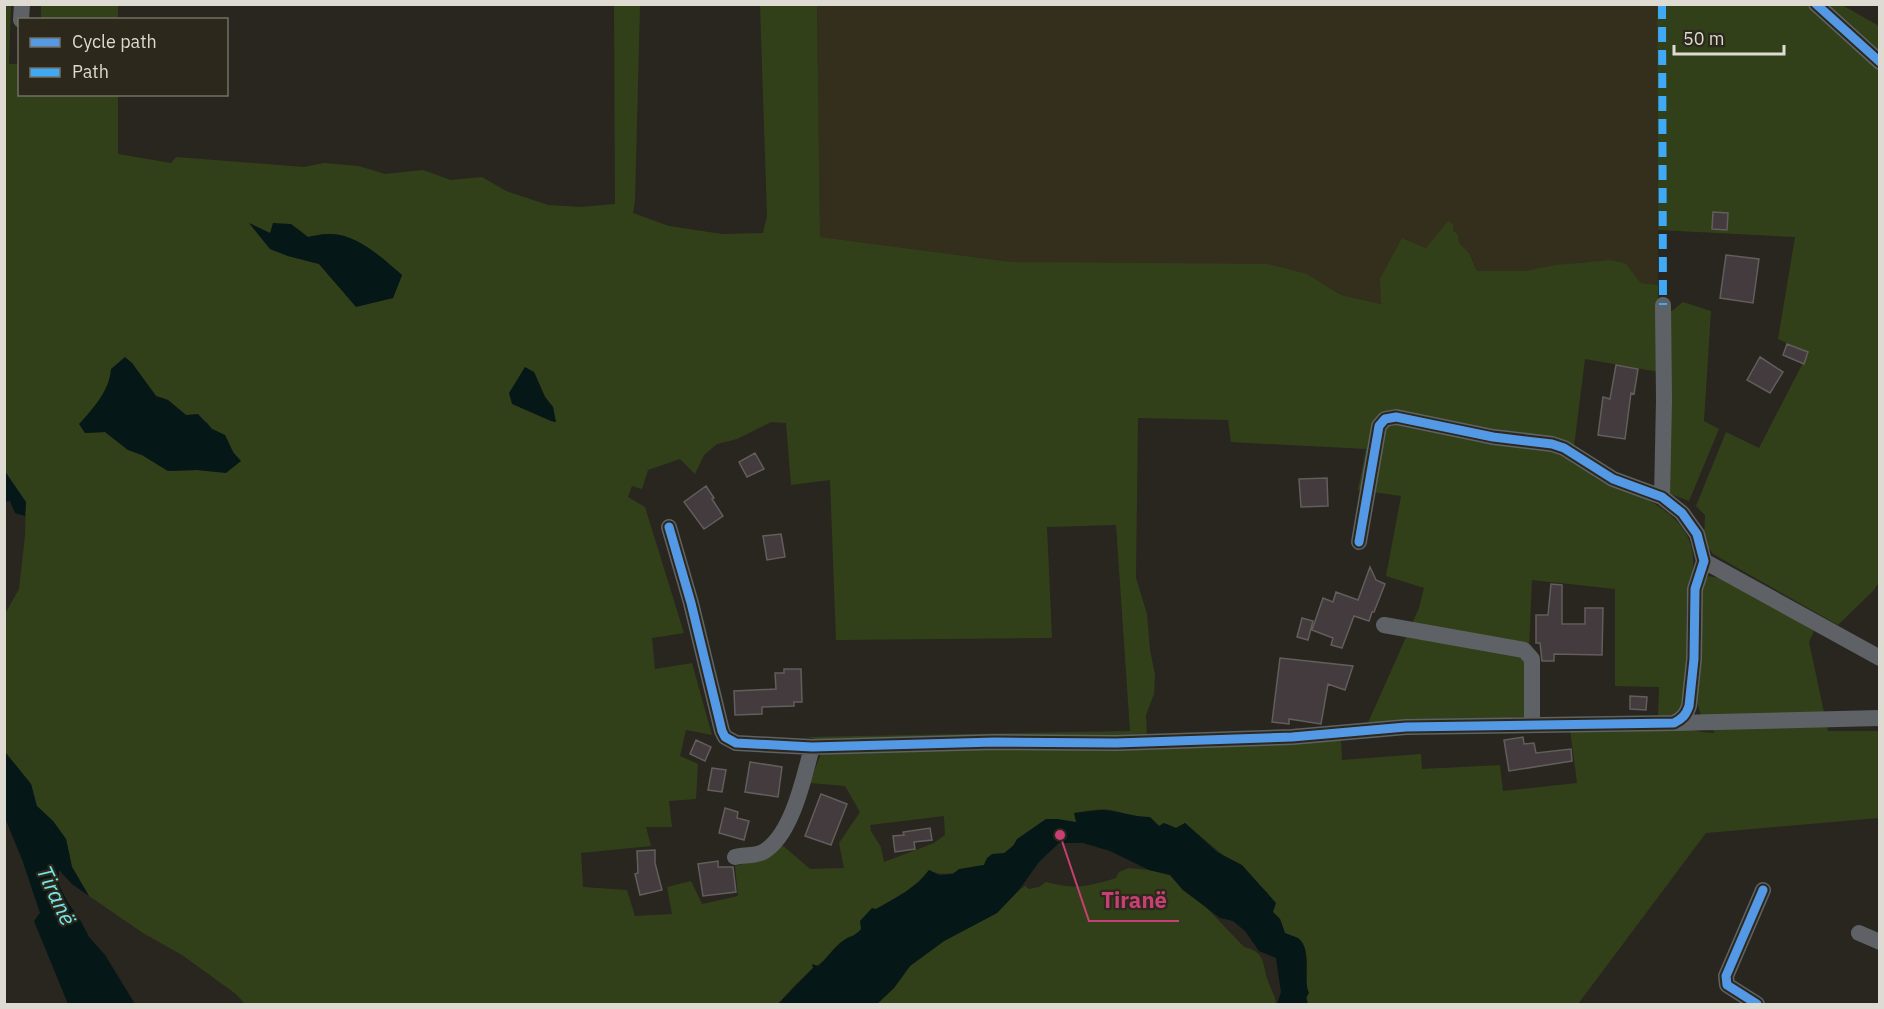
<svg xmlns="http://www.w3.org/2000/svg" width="1884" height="1009" viewBox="0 0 1884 1009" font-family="'IBM Plex Sans',sans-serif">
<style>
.built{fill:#332f1c}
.green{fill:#324019;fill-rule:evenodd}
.water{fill:#051717}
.building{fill:#433b3e;stroke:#615e5c;stroke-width:1.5}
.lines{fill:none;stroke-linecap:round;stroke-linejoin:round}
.minor{stroke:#5e6266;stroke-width:16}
.quiet{stroke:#3fa9f5;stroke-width:8;stroke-dasharray:15 8;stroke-linecap:butt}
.cycleway-casing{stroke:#2c281b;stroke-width:13}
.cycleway{stroke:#5399e6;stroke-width:9}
.labels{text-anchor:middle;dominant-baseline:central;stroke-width:4.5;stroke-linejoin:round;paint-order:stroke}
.water-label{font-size:22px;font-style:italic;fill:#74e6e8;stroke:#2c281b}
.leader{fill:none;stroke:#c73f73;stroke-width:2}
.callout-dot{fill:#c73f73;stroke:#2c281b;stroke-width:2}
.callout-label{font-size:22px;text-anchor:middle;font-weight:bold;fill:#c73f73;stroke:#2c281b;stroke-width:4.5;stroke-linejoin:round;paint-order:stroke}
</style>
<rect width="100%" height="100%" fill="#28261f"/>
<path class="built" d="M817,5H1657L1658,285L1641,283L1626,264L1583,262L1524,271H1477L1469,253L1459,243L1458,235L1453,230L1426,248L1402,238L1382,304L1341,295L1307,274L1012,262L820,237Z"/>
<path class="green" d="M5,5H11L9,64H19L20,94L118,95V154L171,163L176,157L304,167L324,163L359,166L385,174L423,170L451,180L482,177L506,191L548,205L580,207L615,204L614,5H640L635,201L633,213L669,226L722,234L763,233L767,216L760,5H817L820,237L1012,262L1268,264L1307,274L1341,295L1381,304L1380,279L1402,238L1426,248L1448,221L1453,224V230L1458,235L1459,243L1469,253L1477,271H1524L1556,265L1611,260L1626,264L1641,283L1658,285L1659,372L1585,359L1572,462C1610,487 1688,502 1693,556C1695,573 1686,597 1686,615C1686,646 1689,687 1678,715L1658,717L1659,687L1615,686V589L1532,580L1526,718L1367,725L1419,608L1424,588L1386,576L1401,496L1358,490L1366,449L1231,442L1228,420L1138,418L1136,578L1147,614L1150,650L1155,675L1154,694L1146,715L1147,738L824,741L806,737L1130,731L1116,525L1047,527L1052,638L836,640L830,480L791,485L786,423L771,422L737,439L717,444L704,455L695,474L680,459L648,470L642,489L632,486L628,497L645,507L684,633L652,638L655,669L692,663L712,735L686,730L680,756L698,764L696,799L669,801L672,827H646L651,846L581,853L583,887L627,890L635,916L672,914L667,887L691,881L702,904L738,896L735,866L761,859L781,844L810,869L844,868L839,843L860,812L845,786L810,783L820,756L825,750L1341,740L1342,760L1421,754L1422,769L1500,765L1503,791L1577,783L1570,729H1689L1701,732L1715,733L1701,715L1694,694L1703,585L1708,576L1725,579L1814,631L1809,642L1828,731H1879V818L1706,833L1578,1004H1308C1303,988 1314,949 1298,939C1295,936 1289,935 1285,933L1280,919L1273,912L1268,893L1185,823L1176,828L1164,823L1159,826L1150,817C1137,817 1127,814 1115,811C1102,807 1087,811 1075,813L1077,823L1057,819L1046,820L1029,831L1004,854C993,854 989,854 984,865C964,867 949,880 929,870L917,884L902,895L876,909L857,935L848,937L838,945L824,961L813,968L794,986L778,1004H245L236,994L182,955L143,933L89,896L72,867L66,839L53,821L36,806L31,784L5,752L6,612L19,589L25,535L26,503L4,470ZM251,224L270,233L291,224L308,237C314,236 321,234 327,234C356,232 381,258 402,275L393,298L356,306L319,264L288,256L270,249ZM132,363L156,396L168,400L186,415L207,422L212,429L225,435L233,452L196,470L168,471L142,455L128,450L105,432L85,433L80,424C93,408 110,391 111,369ZM534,372L545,397L553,407L555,422L551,421L536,413ZM944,816L945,835L934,843L884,862L881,847L871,831L870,825Z
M41,5H118V19H41Z
M1657,5H1806L1879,71V582L1874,590L1838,625L1713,554L1704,541L1705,515L1696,506L1726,432L1759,448L1808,353L1778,339L1795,237L1658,230Z
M1823,5H1842L1879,26V55Z
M1683,302L1711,311L1704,421L1719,429L1689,501L1665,492L1668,314Z
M1129,868L1149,870L1170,875L1183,890L1202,903L1244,947C1266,952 1262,964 1268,981C1271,990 1275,995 1276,1004H877L894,988L910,966L944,941L997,913L1019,890L1025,886L1029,889L1039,887L1046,882C1076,890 1086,887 1116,878L1119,872Z"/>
<path class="water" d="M249,223L270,233L273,223L291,224L308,237C314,236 321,234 327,234C356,232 382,258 402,275L393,298L356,307L319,264L288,256L270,249Z
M125,357L132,363L156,396L168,400L186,415L198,414L212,429L225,435L233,452L241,461L226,473L196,470L168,471L142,455L128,450L105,432L85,433L79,424C93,409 110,390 111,369Z
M525,367L534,372L545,397L553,407L556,422L551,421L512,404L509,393Z
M4,470L26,502L25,516L15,513L10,501L5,502Z
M5,752L31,784L37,806L53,821L66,839L72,867L89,896L72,884L59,870V885L67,901L82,923L89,937L105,955L135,1004H68L34,921L40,913L23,862L5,818Z
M1100,810C1117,810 1132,817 1150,817L1159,826L1164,823L1176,828L1185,823L1217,852L1242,865L1276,903L1273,912L1280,919L1285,933C1289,935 1294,936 1298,938C1313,949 1302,979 1309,993L1306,998L1308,1004H1277L1281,992L1276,958L1259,951L1245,931L1233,921L1220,918L1183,890L1170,875L1149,870L1110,851L1083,843H1059L1039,862L1019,890L997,913L944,941L910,966L894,988L877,1004H778L813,968L812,964L818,966C826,959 832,950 840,943C847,937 856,936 861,929L860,921L872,908L876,909C895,898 916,888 929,870L939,875L953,874L959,869L984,865L987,858L992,854L1004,853L1013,846L1017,839L1046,819H1057L1076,822L1074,813Z"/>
<path class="building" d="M1713,212L1728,213L1727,230L1712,229Z
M1726,255L1759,259L1753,303L1720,298Z
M1787,344L1808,352L1804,364L1783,355Z
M1760,357L1783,372L1770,393L1747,380Z
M1616,365L1638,369L1634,394L1631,393L1625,439L1598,435L1603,397L1610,399Z
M755,453L764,469L747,477L739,462Z
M1327,478L1328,506L1301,507L1299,479Z
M706,486L714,498L712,499L723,516L704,529L684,502Z
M781,534L785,557L767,560L763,536Z
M1370,567L1376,580L1385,584L1374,612H1372L1369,621L1354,616L1342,648L1331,645L1333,638L1312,630L1323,598L1333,602L1336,592L1358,600Z
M1551,584L1562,585V624H1585V608H1603L1602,655L1554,654V661H1542L1540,643H1536V615H1548Z
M1302,618L1313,621L1308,640L1297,637Z
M1280,658L1353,666L1345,690L1328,684L1321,724L1289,719V724L1272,722Z
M784,669H801L802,702H794V706L762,707V714L735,715L734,691L776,689L775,673H784Z
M1630,696L1647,697L1646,710L1630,709Z
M1523,737L1524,744L1534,743L1536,753L1571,749L1572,761L1509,771L1504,740Z
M696,740L711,747L705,761L690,754Z
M750,762L782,767L778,797L745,792Z
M712,768L726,770L722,792L708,790Z
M821,794L847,804L831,845L805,836Z
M725,808L738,812L737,818L749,821L744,840L719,833Z
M930,828L932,840L914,842L915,849L895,852L893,836L904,835L903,832Z
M655,850V863L662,890L640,895L635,874L638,873L637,851Z
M718,861V867H733L736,892L703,896L698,864Z"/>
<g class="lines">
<path class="minor" d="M1816,4L1880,62
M21,20L22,4
M1662,497L1664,400L1663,305
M669,527L691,603L722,731L725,737L736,743L812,747L995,742L1116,743L1292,737L1406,727L1674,723C1682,719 1686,715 1689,706L1694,659L1695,589L1704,561L1697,534L1682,513L1662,497L1613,479L1564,448L1552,444L1493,437L1396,417L1385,419L1379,426L1359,542
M1704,561L1880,658
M1384,625L1524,650L1532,659V725
M1674,723L1880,718
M735,857C743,855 756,856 763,852C792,836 804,777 812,747
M1859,933L1880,942
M1757,1004L1727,985L1726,976L1763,890"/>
<path class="quiet" d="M1662,4L1663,305"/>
<g class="cycleway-casing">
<path id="cycleway" d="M1816,4L1880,62
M669,527L691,603L722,731L725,737L736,743L812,747L995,742L1116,743L1292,737L1406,727L1674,723C1682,719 1686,715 1689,706L1694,659L1695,589L1704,561L1697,534L1682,513L1662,497L1613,479L1564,448L1552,444L1493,437L1396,417L1385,419L1379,426L1359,542
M1757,1004L1727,985L1726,976L1763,890"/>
</g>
<use href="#cycleway" class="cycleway"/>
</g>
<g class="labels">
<g class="water-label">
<text transform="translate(57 895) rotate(65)">Tiranë</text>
</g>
</g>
<path class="leader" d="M1060 835L1089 921H1179"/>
<circle class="callout-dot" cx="1060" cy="835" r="6"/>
<g class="callout-label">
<text x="1134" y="908">Tiranë</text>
</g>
<rect width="1884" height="1009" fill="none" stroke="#dddbd2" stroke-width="12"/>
<rect x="18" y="18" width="210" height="78" fill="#2c281b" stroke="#737064" stroke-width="1.5"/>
<rect x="30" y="38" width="30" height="9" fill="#5399e6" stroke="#737064" stroke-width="1.5"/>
<text x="72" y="48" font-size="18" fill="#dddbd2">Cycle path</text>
<rect x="30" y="68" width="30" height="9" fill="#3fa9f5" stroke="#737064" stroke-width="1.5"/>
<text x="72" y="78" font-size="18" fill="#dddbd2">Path</text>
<path d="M1674 45v9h110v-9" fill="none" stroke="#dddbd2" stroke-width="3"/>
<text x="1683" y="45" font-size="18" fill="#dddbd2" stroke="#2c281b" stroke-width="4.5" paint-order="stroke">50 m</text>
</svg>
